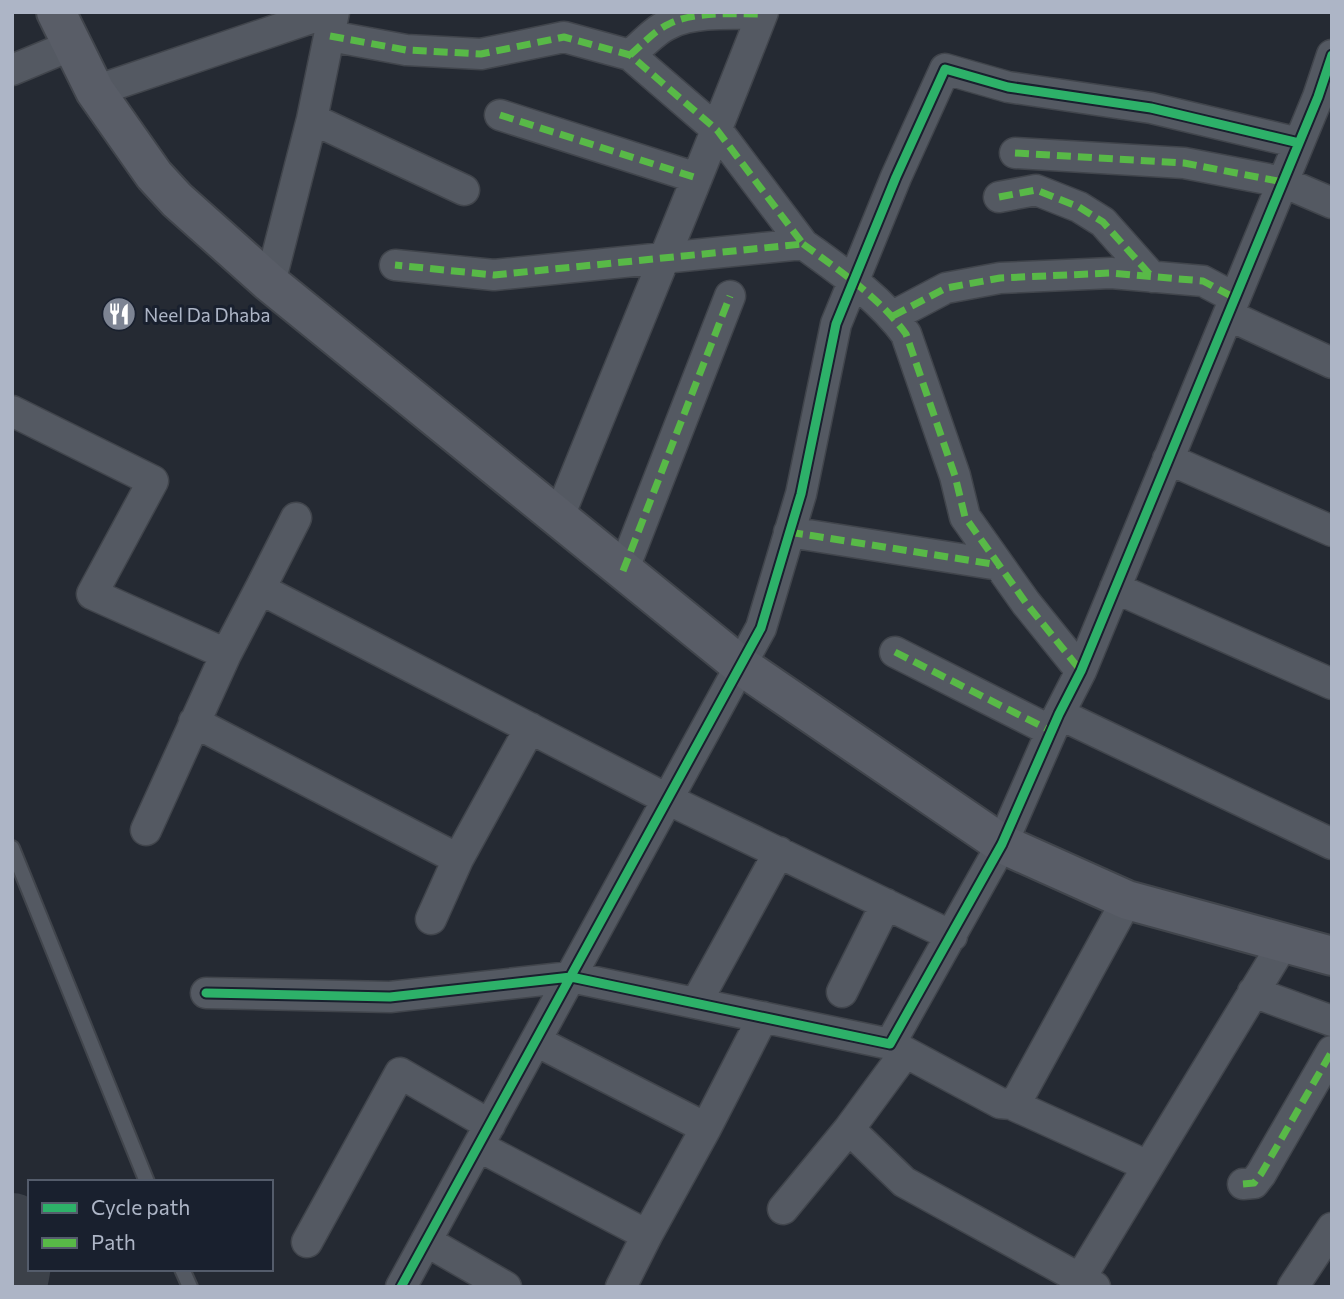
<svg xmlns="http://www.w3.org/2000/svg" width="1344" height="1299" viewBox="0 0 1344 1299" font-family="Commissioner,sans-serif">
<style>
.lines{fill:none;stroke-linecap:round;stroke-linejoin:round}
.taxiway{stroke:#3c4149;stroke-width:70}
.lane-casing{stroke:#41454c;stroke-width:18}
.street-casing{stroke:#41454c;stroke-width:33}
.secondary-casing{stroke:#41454c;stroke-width:42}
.lane{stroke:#545962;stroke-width:14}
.street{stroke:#545962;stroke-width:30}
.secondary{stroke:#595d67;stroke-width:38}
.quiet{stroke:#58b947;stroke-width:7;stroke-dasharray:14 7;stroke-linecap:butt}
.cycleway-casing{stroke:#19202e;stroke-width:13}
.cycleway{stroke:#2db169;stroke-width:9}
.labels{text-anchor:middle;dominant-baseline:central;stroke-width:6;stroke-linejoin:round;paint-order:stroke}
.poi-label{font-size:19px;fill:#adb5c6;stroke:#19202e;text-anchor:start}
</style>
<rect width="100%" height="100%" fill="#252a33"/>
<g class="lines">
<path class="taxiway" d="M12,1228C20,1246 17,1265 12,1284"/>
<g class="lane-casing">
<path id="lane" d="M12,848L147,1182
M182,1269L190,1287"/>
</g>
<g class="street-casing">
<path id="street" d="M330,36L406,50L481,54L564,37L630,55L717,130L803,244L494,275L395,265
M630,55C642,45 655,30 669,24C694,11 734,14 762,14
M12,70L72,45
M95,91L329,12
M500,115L697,178
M312,119L464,190
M1015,153L1184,163L1283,182L1332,203
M999,197L1036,190L1079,207L1103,222L1152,277
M803,244C840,271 879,297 906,334L955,476L965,517L1026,603L1081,671
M270,283L312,119L334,12
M1228,315L1332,363
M893,316L946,288L1000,278L1111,273L1203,281L1235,298
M12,411L153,481L92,594L226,654
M1168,459L1332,531
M558,519C626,350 697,182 763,12
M789,532L999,565
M623,571L730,296
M1115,588L1332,684
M260,589L296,518
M895,652L1051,731
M1059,714L1332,844
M194,722L458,859L530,728
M146,830L226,654L260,589L669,800L952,936
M431,919L458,859
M842,992L886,904
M1253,992L1332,1021
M206,993L390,997L571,977L890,1044L1002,844L1059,714L1081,671L1318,97L1332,55
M696,1003L779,852
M536,1041L706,1128
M890,1044L1000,1103L1011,1104L1019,1097L1127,900
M905,1053L849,1129L904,1182L1095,1287
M1011,1104L1148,1166
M478,1146L647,1235L621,1287
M1243,1184L1254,1183L1261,1174L1332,1051
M783,1209L849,1129
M647,1235L706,1128L763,1017
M426,1241L506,1287
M307,1242L400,1073L490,1125
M401,1287L761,628L801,494L836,324L896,177L945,69L1008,87L1151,108L1299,143
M1075,1287L1283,944
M1293,1287L1332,1228"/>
</g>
<g class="secondary-casing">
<path id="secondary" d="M56,12L95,91L154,175L177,200L270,283L740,665L1002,844L1127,900L1332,956"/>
</g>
<use href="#lane" class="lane"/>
<use href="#street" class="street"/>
<use href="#secondary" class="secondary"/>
<path class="quiet" d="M330,36L406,50L481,54L564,37L630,55L717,130L803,244L494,275L395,265
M630,55C642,45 655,30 669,24C694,11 734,14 762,14
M500,115L697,178
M1015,153L1184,163L1283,182
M999,197L1036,190L1079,207L1103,222L1152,277
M803,244C840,271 879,297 906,334L955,476L965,517L1026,603L1081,671
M893,316L946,288L1000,278L1111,273L1203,281L1235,298
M789,532L999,565
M623,571L730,296
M895,652L1051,731
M1243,1184L1254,1183L1261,1174L1332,1051"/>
<g class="cycleway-casing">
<path id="cycleway" d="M206,993L390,997L571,977L890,1044L1002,844L1059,714L1081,671L1318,97L1332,55
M401,1287L761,628L801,494L836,324L896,177L945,69L1008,87L1151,108L1299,143"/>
</g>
<use href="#cycleway" class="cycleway"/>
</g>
<defs>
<g id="restaurant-disc" transform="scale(1.75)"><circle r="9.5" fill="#7d8493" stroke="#19202e"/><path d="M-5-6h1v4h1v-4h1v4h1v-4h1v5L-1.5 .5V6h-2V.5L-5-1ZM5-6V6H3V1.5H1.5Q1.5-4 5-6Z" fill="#fff"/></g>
</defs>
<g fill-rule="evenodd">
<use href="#restaurant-disc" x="119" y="314"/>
</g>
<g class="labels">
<g class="poi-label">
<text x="144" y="314">Neel Da Dhaba</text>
</g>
</g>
<rect width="1344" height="1299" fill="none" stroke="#adb5c6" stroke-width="28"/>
<rect x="28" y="1180" width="245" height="91" fill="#19202e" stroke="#545c6b" stroke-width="2"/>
<rect x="42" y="1203" width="35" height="10" fill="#2db169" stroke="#545c6b" stroke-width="2"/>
<text x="91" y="1215" font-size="21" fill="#adb5c6">Cycle path</text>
<rect x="42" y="1238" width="35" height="10" fill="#58b947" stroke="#545c6b" stroke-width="2"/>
<text x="91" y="1250" font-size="21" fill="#adb5c6">Path</text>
</svg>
